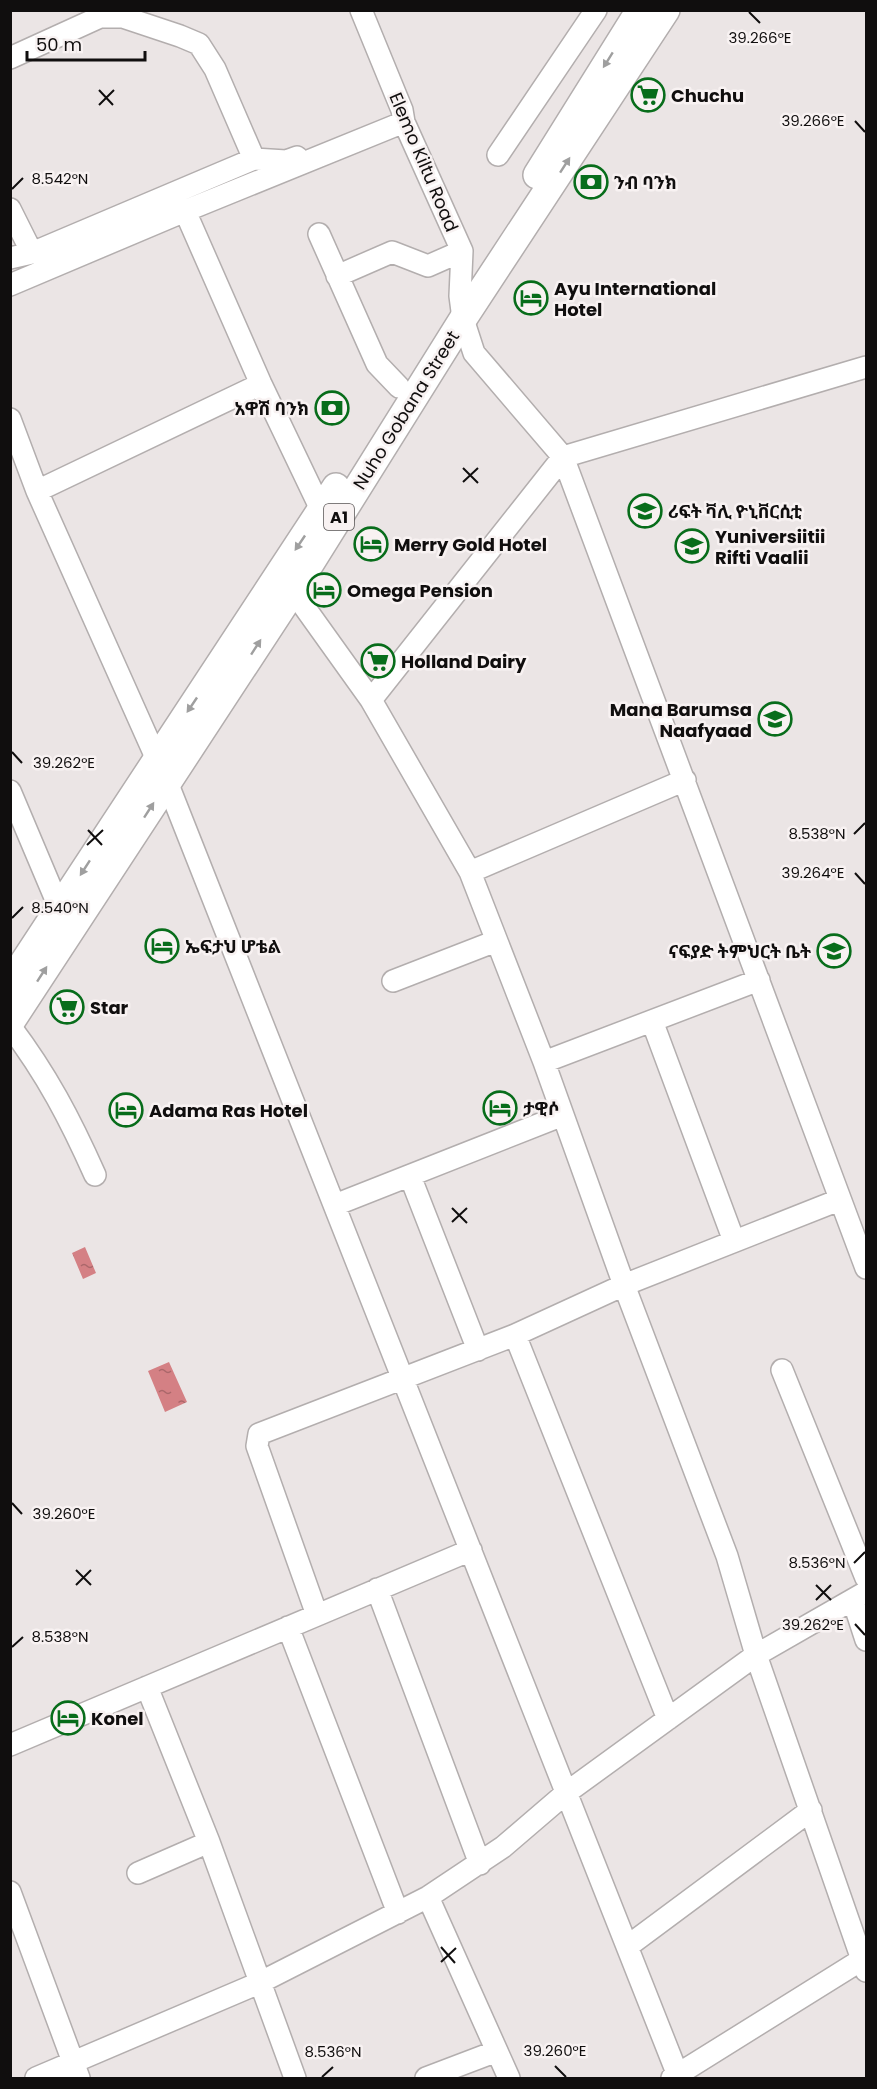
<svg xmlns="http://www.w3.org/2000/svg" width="877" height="2089" viewBox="0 0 877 2089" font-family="Poppins,'Noto Sans Ethiopic',sans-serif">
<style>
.water{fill:url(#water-ripples)}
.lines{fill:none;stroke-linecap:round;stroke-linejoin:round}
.minor-casing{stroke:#b3aeae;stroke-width:24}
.major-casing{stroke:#b3aeae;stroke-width:30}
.minor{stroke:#fff;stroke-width:21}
.major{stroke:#fff;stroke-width:27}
.oneway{fill:#9f9f9f}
.ticks{fill:none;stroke:#100e0e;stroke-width:2}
.labels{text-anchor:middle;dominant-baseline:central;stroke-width:5;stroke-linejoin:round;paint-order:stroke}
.shield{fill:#f8f2f2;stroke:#565252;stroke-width:1.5}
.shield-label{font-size:16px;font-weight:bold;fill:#100e0e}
.poi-label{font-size:18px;font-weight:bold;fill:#100e0e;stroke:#f8f2f2;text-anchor:start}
.street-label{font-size:18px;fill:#100e0e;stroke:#f8f2f2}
.ticks-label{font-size:15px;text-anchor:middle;fill:#100e0e;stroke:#f8f2f2;stroke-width:5;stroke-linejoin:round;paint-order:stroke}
</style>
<defs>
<pattern id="water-ripples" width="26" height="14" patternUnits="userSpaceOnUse" patternTransform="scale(1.5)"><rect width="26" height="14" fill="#d48084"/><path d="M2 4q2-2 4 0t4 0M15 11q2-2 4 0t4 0" fill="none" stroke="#ab676a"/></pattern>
</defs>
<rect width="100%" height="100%" fill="#ebe5e5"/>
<path class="water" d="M85,1247L96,1273L83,1279L72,1253Z
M169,1362L187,1402L165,1412L148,1371Z"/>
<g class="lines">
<g class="minor-casing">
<path id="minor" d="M361,10L402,110L404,122L462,251L460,296L463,319L474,353L563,457L866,1268
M10,58L100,17H123L180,36L199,44L215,69L254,159
M498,155L596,10
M10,209L32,253
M185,211L261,384L327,522
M319,234L377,364L399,387
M10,258L32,253L254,159L286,161L297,157
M337,276L392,252L428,266L462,251
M10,285L185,211L404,122
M10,419L37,491L167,782L679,2078
M37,491L261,384
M293,591L371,700L470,872L544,1062L624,1285L727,1556L756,1655L866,1971
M371,700L563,457L866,367
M10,791L59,907
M470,872L685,780
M393,981L496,941
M652,1021L734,1241
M10,1026C47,1075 70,1119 95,1175
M544,1062L759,980
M410,1176L478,1350
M335,1205L563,1115
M515,1335L668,1719
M782,1370L866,1578
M377,1589L480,1864
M853,1600L866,1640
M317,1615L257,1446L259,1434L515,1335L624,1285L839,1200
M288,1627L398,1913
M147,1687L209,1842L295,2078
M10,1745L471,1550
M138,1873L209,1842
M10,1892L79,2078
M428,1897L509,2078
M628,1946L811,1810
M36,2078L259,1983L428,1897L503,1847L566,1793L756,1655L866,1592
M426,2078L497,2051
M672,2078L866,1957"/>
</g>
<g class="major-casing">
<path id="major" d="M537,175L640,10
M10,983L336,487
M10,1023L293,591L463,319L666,10"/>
</g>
<use href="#minor" class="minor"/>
<use href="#major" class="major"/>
</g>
<defs><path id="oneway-solid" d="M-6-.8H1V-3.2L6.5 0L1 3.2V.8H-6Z" transform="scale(1.5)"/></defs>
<g class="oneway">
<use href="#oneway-solid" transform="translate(608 60) rotate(122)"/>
<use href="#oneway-solid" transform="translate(565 165) rotate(-57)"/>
<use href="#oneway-solid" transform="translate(300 543) rotate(124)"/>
<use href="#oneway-solid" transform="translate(256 647) rotate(-57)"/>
<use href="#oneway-solid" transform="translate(192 705) rotate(124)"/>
<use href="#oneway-solid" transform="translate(149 810) rotate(-57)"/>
<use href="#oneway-solid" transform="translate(85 868) rotate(123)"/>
<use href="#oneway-solid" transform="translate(42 974) rotate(-57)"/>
</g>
<path class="ticks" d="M749,12L760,23M99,90L113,105M99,105L114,90M855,121L865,132M12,189L23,178M463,468L478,483M463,482L478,468M12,752L22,763M88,830L102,845M854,834L865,823M87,845L103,830M855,873L865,884M12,918L23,907M452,1208L467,1223M452,1222L467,1208M12,1503L22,1514M854,1563L865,1552M76,1570L91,1585M76,1585L91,1570M816,1585L831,1600M816,1600L831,1585M855,1624L865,1635M12,1647L23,1637M441,1947L455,1963M441,1962L456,1948M555,2066L566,2077M322,2077L333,2067"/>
<defs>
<g id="supermarket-ring" transform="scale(1.725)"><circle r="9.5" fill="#f8f2f2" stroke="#086d1b" stroke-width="1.5"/><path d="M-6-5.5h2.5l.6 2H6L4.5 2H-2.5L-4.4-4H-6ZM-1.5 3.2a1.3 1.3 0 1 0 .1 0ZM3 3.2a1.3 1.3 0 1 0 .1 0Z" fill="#086d1b"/></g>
<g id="bank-ring" transform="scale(1.725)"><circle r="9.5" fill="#f8f2f2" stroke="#086d1b" stroke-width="1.5"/><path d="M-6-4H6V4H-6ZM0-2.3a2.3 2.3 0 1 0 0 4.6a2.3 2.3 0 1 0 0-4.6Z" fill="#086d1b"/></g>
<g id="hotel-ring" transform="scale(1.725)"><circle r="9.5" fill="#f8f2f2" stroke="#086d1b" stroke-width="1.5"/><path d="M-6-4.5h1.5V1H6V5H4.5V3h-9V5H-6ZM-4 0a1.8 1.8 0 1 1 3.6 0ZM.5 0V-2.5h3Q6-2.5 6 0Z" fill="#086d1b"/></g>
<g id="university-ring" transform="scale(1.725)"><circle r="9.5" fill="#f8f2f2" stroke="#086d1b" stroke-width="1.5"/><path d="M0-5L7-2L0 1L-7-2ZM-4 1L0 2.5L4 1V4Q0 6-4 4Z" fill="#086d1b"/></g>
<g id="school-ring" transform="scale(1.725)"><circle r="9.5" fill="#f8f2f2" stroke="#086d1b" stroke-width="1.5"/><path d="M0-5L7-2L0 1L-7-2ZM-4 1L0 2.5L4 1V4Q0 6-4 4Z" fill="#086d1b"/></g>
</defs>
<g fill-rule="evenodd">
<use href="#supermarket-ring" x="648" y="95"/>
<use href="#bank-ring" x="591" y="182"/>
<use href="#hotel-ring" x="531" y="298"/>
<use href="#bank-ring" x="332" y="408"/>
<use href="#university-ring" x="645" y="511"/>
<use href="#hotel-ring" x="371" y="544"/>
<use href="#school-ring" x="692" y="546"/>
<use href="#hotel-ring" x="324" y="590"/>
<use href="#supermarket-ring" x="378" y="661"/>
<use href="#school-ring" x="775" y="719"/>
<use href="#hotel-ring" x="162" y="946"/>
<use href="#school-ring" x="834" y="951"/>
<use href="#supermarket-ring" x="67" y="1007"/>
<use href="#hotel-ring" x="500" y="1108"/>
<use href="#hotel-ring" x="126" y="1110"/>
<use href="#hotel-ring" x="68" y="1718"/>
</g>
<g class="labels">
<rect class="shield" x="324" y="504" width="30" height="26" rx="4.5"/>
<g class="shield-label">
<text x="339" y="517">A1</text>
</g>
<g class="poi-label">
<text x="671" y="95">Chuchu</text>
<text x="614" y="182">ንብ ባንክ</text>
<text x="554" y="288">Ayu International<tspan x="554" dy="21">Hotel</tspan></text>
<text x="309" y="408" text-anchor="end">አዋሽ ባንክ</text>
<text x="668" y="511">ሪፍት ቫሊ ዮኒቨርሲቲ</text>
<text x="715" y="536">Yuniversiitii<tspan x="715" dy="21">Rifti Vaalii</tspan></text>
<text x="394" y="544">Merry Gold Hotel</text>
<text x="347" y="590">Omega Pension</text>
<text x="401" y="661">Holland Dairy</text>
<text x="752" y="709" text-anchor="end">Mana Barumsa<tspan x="752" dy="21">Naafyaad</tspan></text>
<text x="185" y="946">ኤፍታህ ሆቴል</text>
<text x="811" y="951" text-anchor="end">ናፍያድ ትምህርት ቤት</text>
<text x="90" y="1007">Star</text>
<text x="523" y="1108">ታዊሶ</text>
<text x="149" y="1110">Adama Ras Hotel</text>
<text x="91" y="1718">Konel</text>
</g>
<g class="street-label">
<text transform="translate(424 162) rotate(67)">Elemo Kiltu Road</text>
<text transform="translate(406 410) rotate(-58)">Nuho Gobana Street</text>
</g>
</g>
<g class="ticks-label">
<text x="760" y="43">39.266°E</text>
<text x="813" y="126">39.266°E</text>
<text x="60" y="184">8.542°N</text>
<text x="64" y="768">39.262°E</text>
<text x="817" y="839">8.538°N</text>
<text x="813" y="878">39.264°E</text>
<text x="60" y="913">8.540°N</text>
<text x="64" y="1519">39.260°E</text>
<text x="817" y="1568">8.536°N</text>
<text x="813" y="1630">39.262°E</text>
<text x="60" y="1642">8.538°N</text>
<text x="555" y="2056">39.260°E</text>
<text x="333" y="2057">8.536°N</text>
</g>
<rect width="877" height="2089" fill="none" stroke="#100e0e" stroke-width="24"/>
<path d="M27 51v9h118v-9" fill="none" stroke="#100e0e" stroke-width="3"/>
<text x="36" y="51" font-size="18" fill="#100e0e" stroke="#f8f2f2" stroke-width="4.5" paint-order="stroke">50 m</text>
</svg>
